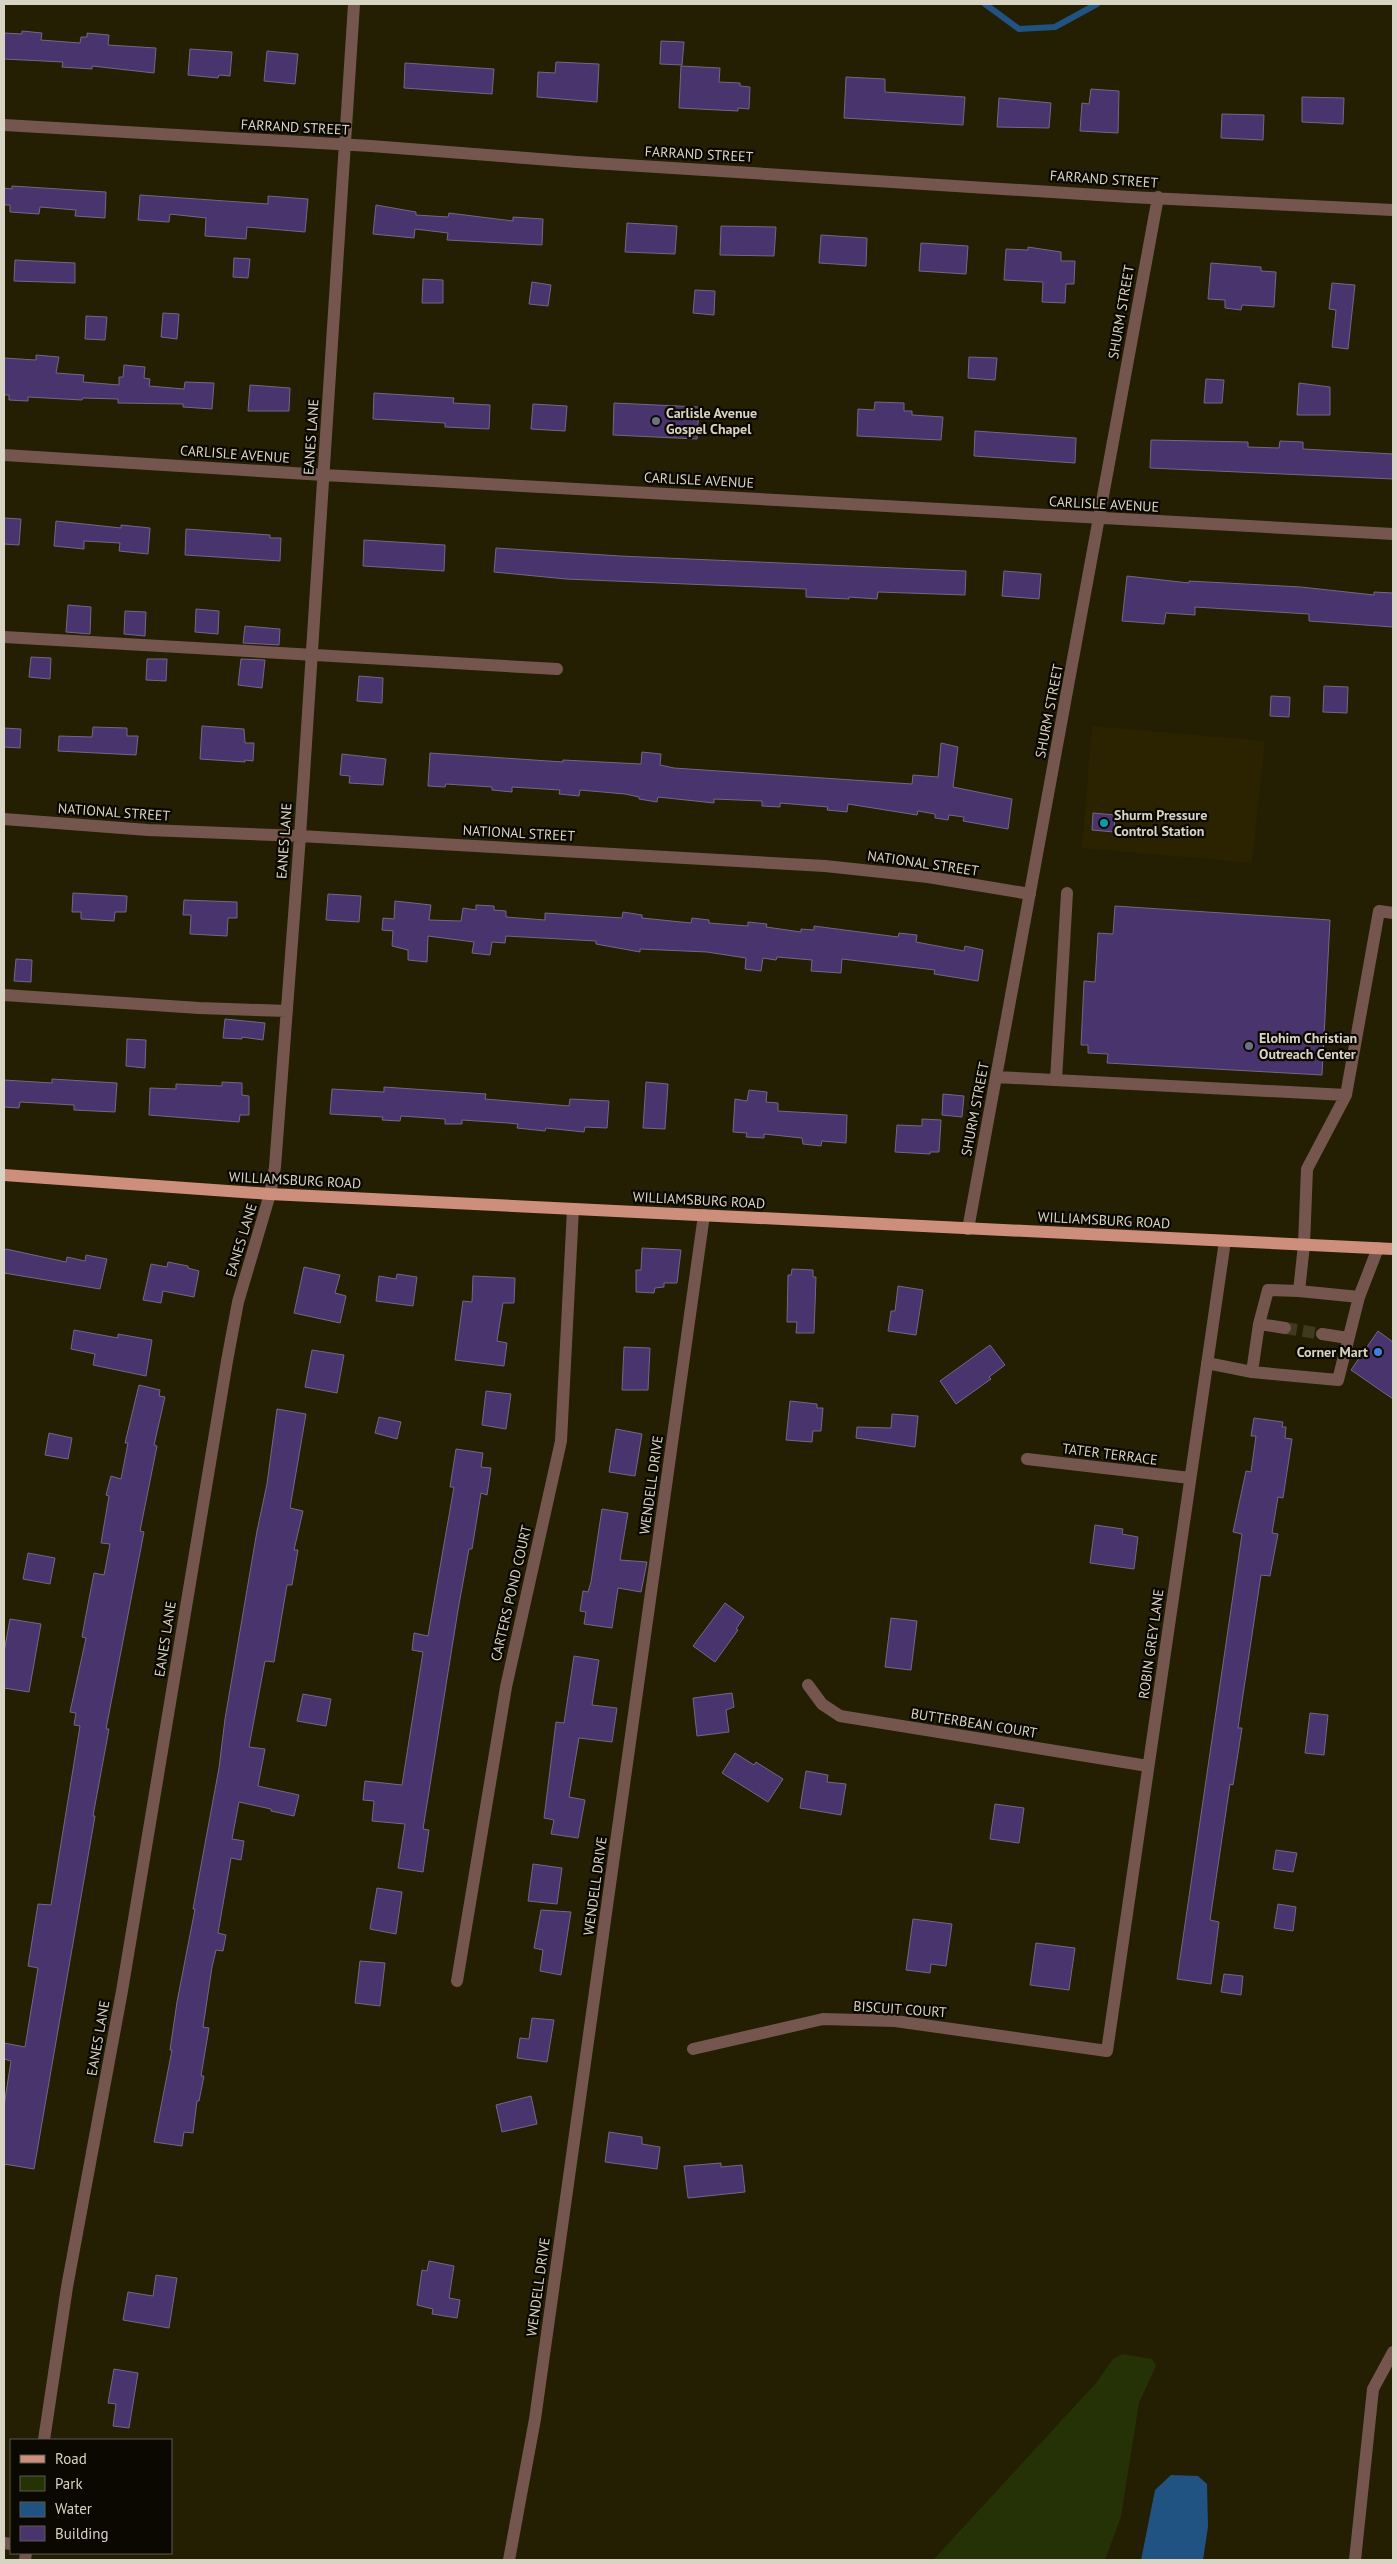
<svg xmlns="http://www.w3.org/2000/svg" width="1397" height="2564" viewBox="0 0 1397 2564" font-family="'PT Sans',sans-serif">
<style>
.built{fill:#2b2300}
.green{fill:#243205}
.water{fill:#205282}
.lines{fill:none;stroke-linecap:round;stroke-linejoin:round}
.stream{stroke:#205282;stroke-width:6}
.building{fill:#49346e;stroke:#716885}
.minor-tunnel{stroke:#3f391f;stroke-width:12;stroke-dasharray:12 6;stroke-linecap:butt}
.minor{stroke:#75564e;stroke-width:12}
.major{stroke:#ce8e7c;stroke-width:12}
.worship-dot{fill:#6b7280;stroke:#0b0801;stroke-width:2}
.culture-dot{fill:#0f9aa8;stroke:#0b0801;stroke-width:2}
.shop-dot{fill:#3f7fe0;stroke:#0b0801;stroke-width:2}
.labels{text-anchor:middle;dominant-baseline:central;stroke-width:4.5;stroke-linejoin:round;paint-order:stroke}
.street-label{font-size:14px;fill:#d8d4c3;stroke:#0b0801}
.poi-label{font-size:14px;font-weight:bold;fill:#d8d4c3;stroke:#0b0801;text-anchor:start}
</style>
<rect width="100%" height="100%" fill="#241e02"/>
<path class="built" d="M1092,726L1265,741L1252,863L1082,848Z"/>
<path class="green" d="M1122,2354L1152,2359L1156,2366L1139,2403L1121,2517L1105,2560H933L1096,2383L1113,2359Z"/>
<path class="water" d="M1171,2475L1198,2476L1207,2484L1208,2527L1203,2560H1141L1155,2490Z"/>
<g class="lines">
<path class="stream" d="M985,4L1019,29L1055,27L1097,4"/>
</g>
<path class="building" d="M22,31L42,33L41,40L80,43L81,37H87V33L109,35L108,45L156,48L154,73L92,66V69L62,67L63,62L4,59V33L22,34Z
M661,41L684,42L682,65L660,64Z
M190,49L232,52L230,76L219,75L218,78L188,75Z
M267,51L298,54L295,84L264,81Z
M556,62L599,64L597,102L537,97L538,72L555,73Z
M405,63L494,69L492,94L404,88Z
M681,66L720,68L719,82L740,83V86L750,87L749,109L738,108V111L679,108Z
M846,77L885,79V92L965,97L963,125L844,118Z
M1091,89L1119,91L1118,133L1080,131L1082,103L1089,104Z
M1302,97L1344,98L1343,124L1302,122Z
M999,98L1051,103L1049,128L997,127Z
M1222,114L1264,115L1263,140L1221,138Z
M12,186L106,192L105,218L75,216L76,210L40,207L39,214L10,212V205H4V188L12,189Z
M140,195L268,204V196L308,199L305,232L247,227L246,239L205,236L206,218L170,214L169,222L138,220Z
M376,205L416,212V215L448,217L449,213L513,221V217L543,219L542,245L447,240L448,233L415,229L414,238L373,234Z
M627,223L677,226L675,254L625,252Z
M721,226L776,227L774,256L720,255Z
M821,235L867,238L866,266L819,263Z
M921,243L968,246L966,274L919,271Z
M1028,247L1061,252V261H1075L1074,284H1066L1065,303L1042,302L1043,282L1004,280L1006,249L1028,250Z
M234,258L250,259L248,278L233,277Z
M15,260L75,263V283L14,281Z
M1211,263L1261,267V271L1276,272L1274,307L1242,305L1241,310L1225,308V300L1208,299Z
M423,279L443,280V303H422Z
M532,282L551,285L548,306L529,304Z
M1332,283L1355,285L1348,349L1332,347L1336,310L1329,309Z
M695,290L715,291L714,315L693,313Z
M163,313L179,314L177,339L161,337Z
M86,316L107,317L105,340L85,339Z
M36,355L59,357L56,373L84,375L83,382L119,385V377H123L124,365L145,367L144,378L150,379L149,386L184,389L185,382L214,383L212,409L183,407V404L118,403V399L83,398L82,400L28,397V401L9,400V395H4V358L36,360Z
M969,357L997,358L995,380L968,378Z
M1206,379L1224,380L1222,403H1204Z
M1299,383L1330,387V415H1297Z
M250,385L290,388L289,411H248Z
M374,393L454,398L453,403L490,405L489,429L445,427V423L373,419Z
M875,402L904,403V411H912V415L943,417L941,440L857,436L858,409L874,410Z
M614,403L699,407L697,439L613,435Z
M533,404L567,406L565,431L531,429Z
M975,431L1076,438L1075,463L974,456Z
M1151,440L1248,442V447L1279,448L1280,441L1303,442V449L1393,454V479L1150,468Z
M4,518L21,519L19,545L4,544Z
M56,521L121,528V525L150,528L148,554L119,551L120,543L84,541V549L54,546Z
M186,529L270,535V538H281L280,561L185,555Z
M364,540L445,545L444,571L363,566Z
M496,548L620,556L966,571L965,595L878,592L877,599L849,597V599L806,597V589L566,579L494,572Z
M1004,571L1041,574L1039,599L1002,596Z
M1127,576L1189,583V581L1301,587L1374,595V592L1393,593V627L1309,621V614L1195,607V615L1166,613L1164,624L1122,621Z
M68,605L91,607L90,634L66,632Z
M196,609L219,611L218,634L195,632Z
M125,611L146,612L145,636L124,634Z
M245,626L280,629L279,645L243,643Z
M31,657L51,658L50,679L29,677Z
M147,659H167L166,681L146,680Z
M241,659L265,660L262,688L238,685Z
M359,676L383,678L382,703L357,701Z
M1324,686L1348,687L1347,713L1323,712Z
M1271,696L1290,697L1289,717L1270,716Z
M202,726L244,729L245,743H254L253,761L245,760V762L200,759Z
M93,727L127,728V736H138L136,755L58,751L59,736L92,737Z
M4,728L21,729L20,748L4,747Z
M941,743L958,747L953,787L1012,799L1008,829L963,821L964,817L949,815L948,820L935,818V814L918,811L917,815L848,804L847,812L827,810L828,807L780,803V807L762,806V801L714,799V803L658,797L657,802L639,799V797L625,794L580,790L579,796L559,794L560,790L512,787V792L492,790V787L446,784L445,787L428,786L430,753L563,762V760L641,764L642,752L661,754L660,765L674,768L912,784L913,775L938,777Z
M342,754L386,759L383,785L349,783L350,776L340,775Z
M1093,813L1115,815L1114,832L1092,830Z
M73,893L127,896L126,912H115L114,921L81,919V912H72Z
M328,894L361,896L359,922L326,920Z
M184,900L237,902V918H228L227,936L190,934L191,915H183Z
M395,901L431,905L429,920L461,921L463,908L476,910V905L494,906V910L506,911V917L545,920V913L622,918L623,912L642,915V918L691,923L692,918L709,920V923L748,926V922L767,924L766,927L801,932V929L814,930V926L898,937L899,933L917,935L916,942L964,951L965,946L983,950L978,981L934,974L935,970L842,959L841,973L811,971L812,960L777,957L776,960L763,958L761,971L745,969L746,958L707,952L640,949V952L596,944V941L506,936L505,943L492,942L490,955L472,953L474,942L428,936L427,962L408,960V950L392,946L393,931L382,930L383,918L394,919Z
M1115,906L1330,920L1322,1075L1107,1063L1108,1054L1088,1053V1045H1081L1084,981L1095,982L1098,933L1113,934Z
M16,959L32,960L31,982L14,981Z
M225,1019L265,1023L263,1040L242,1037V1039L223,1038Z
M127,1039L146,1040L145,1068L126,1066Z
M52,1079L117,1083L115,1112L74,1110V1105L20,1102L19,1108L4,1107V1080L52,1083Z
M222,1082L242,1083V1095L249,1096V1115H240L239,1122L149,1115L150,1088L176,1089V1084L222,1086Z
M646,1082L668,1084L665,1129L643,1128Z
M384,1087L486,1094L485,1099L569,1106L570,1099L609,1101L607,1128L585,1127L584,1132L546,1128L545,1131L517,1128L518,1124L508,1123L462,1120V1124H445V1119L401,1116L400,1121L382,1120L383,1117L330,1114L332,1089L384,1092Z
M749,1090L767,1092L766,1102L778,1103V1111L847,1115L846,1143L822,1141L821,1146L803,1144L802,1138L764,1134V1138L746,1137L747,1133L733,1132L735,1099L747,1101Z
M943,1094L964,1096L962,1117L942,1115Z
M922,1119L941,1120L939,1152H930V1154L895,1152L897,1125L922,1126Z
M642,1248L681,1250L677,1283H664V1287L655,1288L654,1293L636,1292V1270H641Z
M6,1249L66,1262L67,1257L85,1261L86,1255L107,1259L100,1289L4,1273V1251Z
M168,1262L188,1266V1268L199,1271L194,1297L163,1291L161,1303L143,1300L151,1264L167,1267Z
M304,1267L340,1275L335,1293L346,1296L340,1323L294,1313Z
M792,1269L813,1270V1277H816L814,1333H796L797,1322H787L788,1275H791Z
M397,1274L417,1277L413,1306L376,1301L379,1276L396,1279Z
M473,1276L515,1278L514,1303H503L497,1341L507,1343L504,1366L455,1360L463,1301L472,1302Z
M898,1286L923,1290L916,1335L888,1331L891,1311H895Z
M74,1330L118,1338V1334L152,1340L146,1376L93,1365L95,1354L71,1349Z
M1378,1331L1393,1342V1399L1351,1370Z
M990,1345L1005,1365L989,1377L991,1379L956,1404L940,1381Z
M624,1347L650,1348L648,1390H622Z
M312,1350L344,1355L337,1393L305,1387Z
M139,1385L160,1390L159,1396L165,1397L154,1445L157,1446L140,1531L144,1532L106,1729H109L93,1816H95L34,2169L4,2164V2106L11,2061L4,2059V2043L25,2047L38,1968L28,1966L38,1904L51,1905L80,1726L74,1725L76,1713L70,1712L86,1638L82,1637L85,1620L94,1573L104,1575L110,1544L101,1543L109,1496L106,1495L111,1476L121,1479L128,1443H125Z
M486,1391L511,1394L506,1429L482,1425Z
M790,1401L817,1404V1408H823L821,1431H813L812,1442L786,1440Z
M277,1409L306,1414L290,1508L303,1511L294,1550H298L292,1585H287L274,1662L265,1661L249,1747L265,1749L258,1786L299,1795L294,1816L271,1811V1809L239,1802L232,1839L244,1841L241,1860L231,1858L218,1933L226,1935L223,1951L216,1950L212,1967L203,2027L209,2028L201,2076H204L199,2101H197L193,2133L184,2132L182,2146L154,2142L172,2050H170L177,2002L195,1909H193L219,1768L225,1719L257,1531L267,1484Z
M892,1414L918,1416L915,1447L856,1438L857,1427L891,1428Z
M379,1417L401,1422L397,1439L375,1433Z
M1254,1418L1283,1422L1282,1427H1286L1285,1438L1292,1439L1283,1498L1278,1497L1272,1533L1278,1534L1270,1576L1261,1575L1238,1728H1242L1233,1785L1230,1784L1210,1920L1219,1922L1211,1984L1177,1979L1242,1534L1233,1532L1246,1471L1251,1472L1256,1436H1251Z
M616,1429L642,1434L635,1476L609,1472Z
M49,1433L72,1438L68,1459L45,1455Z
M456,1449L483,1453L481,1467L491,1468L487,1495L481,1493L472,1549H469L458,1610L423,1829L429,1830L423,1872L398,1868L405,1824L372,1821L374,1801L363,1800L365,1781L402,1785L423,1652L412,1650L414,1633L428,1636L454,1487H450Z
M602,1509L628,1513L620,1560L647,1562L641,1592L618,1588L612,1628L584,1624L586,1612L580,1611L583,1591L588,1592L591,1582Z
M1095,1525L1123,1529L1122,1534L1138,1537L1134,1569L1090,1563Z
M28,1553L55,1558L50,1584L23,1579Z
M725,1603L744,1617L736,1629L738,1630L715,1662L693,1646Z
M891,1618L917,1621L911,1670L885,1667Z
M10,1619L41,1624L29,1692L4,1688V1652Z
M574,1656L599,1660L592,1705L617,1708L612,1742L579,1738L569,1797L585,1800L578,1838L551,1834L554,1820L544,1818L556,1722L564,1723Z
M732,1693L734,1707L726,1710L729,1732L697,1736L693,1698Z
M303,1694L331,1699L326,1726L297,1721Z
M1310,1713L1328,1715L1324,1755L1305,1753Z
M735,1753L754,1765L756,1762L783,1779L768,1802L722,1773Z
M806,1771L828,1775L827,1782L846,1784L841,1815L800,1808Z
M995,1804L1024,1808L1019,1843L990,1839Z
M1276,1850L1297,1853L1293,1872L1273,1869Z
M533,1864L562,1868L557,1904L528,1901Z
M377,1888L402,1892L396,1934L370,1929Z
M1278,1904L1296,1907L1293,1931L1274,1928Z
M541,1910L571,1912L561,1975L540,1971L543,1950L534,1948Z
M913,1919L952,1924L946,1966L931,1964L930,1973L906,1970Z
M1036,1943L1075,1948L1069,1990L1030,1985Z
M360,1961L385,1963L380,2006L355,2003Z
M1224,1974L1243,1976L1241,1995L1221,1992Z
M532,2018L554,2020L547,2062L517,2058L520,2038L529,2039Z
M531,2096L537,2124L502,2132L496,2105Z
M609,2132L642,2137V2144L660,2147L657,2169L605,2162Z
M721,2163V2167L742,2165L745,2192L688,2198L684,2166Z
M429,2261L454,2266L449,2298L460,2300L457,2318L432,2314L433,2309L417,2305L422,2270L427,2271Z
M156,2275L177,2278L169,2328L123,2320L128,2292L153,2296Z
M114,2369L138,2373L129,2428L113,2426L116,2404L108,2403Z"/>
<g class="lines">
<path class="minor-tunnel" d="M1285,1328L1322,1334"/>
<path class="minor" d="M4,125L371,146L577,162L1130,197L1393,210
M4,455L324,475L1393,534
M4,637L557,669
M4,819L148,830L300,836L825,866L928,877L1030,894
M4,995L199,1008L287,1011
M996,1077L1346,1095L1379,911L1393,913
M1056,1080L1067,893
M968,1229L1158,197
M1299,1291L1359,1297L1338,1380L1252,1372L1259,1324L1268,1290L1299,1291L1304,1245L1307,1169L1346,1095
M1359,1297L1378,1248
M1259,1324L1285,1328
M1322,1334L1348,1338
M1207,1363L1252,1372
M1027,1459L1190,1478
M808,1685L822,1704L840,1716L1148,1766
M457,1981L506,1687L561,1441L573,1209
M693,2049L823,2019L895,2021L1107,2051L1225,1241
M44,2440L67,2287L122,1991L227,1361L238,1302L270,1194L275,1167L300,836L354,4
M4,2543L11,2544
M25,2560L26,2553
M509,2560L535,2419L704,1215
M1355,2560L1373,2389L1393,2352"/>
<path class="major" d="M4,1175L270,1194L1393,1249"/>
</g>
<g class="worship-dot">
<circle cx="656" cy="421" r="5"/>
<circle cx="1249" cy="1046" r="5"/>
</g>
<circle class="culture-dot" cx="1104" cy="823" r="5"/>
<circle class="shop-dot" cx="1378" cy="1352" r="5"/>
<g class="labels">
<g class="street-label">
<text transform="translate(295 127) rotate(3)">FARRAND STREET</text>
<text transform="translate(699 154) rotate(3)">FARRAND STREET</text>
<text transform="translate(1104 179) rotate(4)">FARRAND STREET</text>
<text transform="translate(1121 312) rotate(-80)">SHURM STREET</text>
<text transform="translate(311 437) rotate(-86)">EANES LANE</text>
<text transform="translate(235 454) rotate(4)">CARLISLE AVENUE</text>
<text transform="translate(699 480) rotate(3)">CARLISLE AVENUE</text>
<text transform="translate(1104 504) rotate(3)">CARLISLE AVENUE</text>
<text transform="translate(1049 711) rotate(-79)">SHURM STREET</text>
<text transform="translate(114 812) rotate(4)">NATIONAL STREET</text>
<text transform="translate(519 833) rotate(3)">NATIONAL STREET</text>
<text transform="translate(284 841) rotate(-86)">EANES LANE</text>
<text transform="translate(923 863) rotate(8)">NATIONAL STREET</text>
<text transform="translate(975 1109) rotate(-79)">SHURM STREET</text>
<text transform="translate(295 1180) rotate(3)">WILLIAMSBURG ROAD</text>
<text transform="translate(699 1200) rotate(3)">WILLIAMSBURG ROAD</text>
<text transform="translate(1104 1220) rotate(3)">WILLIAMSBURG ROAD</text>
<text transform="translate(241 1240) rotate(-73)">EANES LANE</text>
<text transform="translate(1110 1454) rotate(7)">TATER TERRACE</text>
<text transform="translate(651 1485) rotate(-82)">WENDELL DRIVE</text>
<text transform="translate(511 1593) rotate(-77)">CARTERS POND COURT</text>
<text transform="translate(165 1639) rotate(-81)">EANES LANE</text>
<text transform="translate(1151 1644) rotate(-82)">ROBIN GREY LANE</text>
<text transform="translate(974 1723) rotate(9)">BUTTERBEAN COURT</text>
<text transform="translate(595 1886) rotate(-82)">WENDELL DRIVE</text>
<text transform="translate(900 2009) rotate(4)">BISCUIT COURT</text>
<text transform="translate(98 2038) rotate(-80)">EANES LANE</text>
<text transform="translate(538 2287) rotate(-82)">WENDELL DRIVE</text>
</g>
<g class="poi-label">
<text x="666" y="413">Carlisle Avenue<tspan x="666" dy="16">Gospel Chapel</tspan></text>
<text x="1114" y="815">Shurm Pressure<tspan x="1114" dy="16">Control Station</tspan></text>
<text x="1259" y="1038">Elohim Christian<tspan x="1259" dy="16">Outreach Center</tspan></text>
<text x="1368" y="1352" text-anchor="end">Corner Mart</text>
</g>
</g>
<rect width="1397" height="2564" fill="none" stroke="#d8d4c3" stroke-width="10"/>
<rect x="10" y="2439" width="162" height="115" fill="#0b0801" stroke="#5d5a4f"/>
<rect x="20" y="2455" width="25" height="8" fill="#ce8e7c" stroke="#5d5a4f"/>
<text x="55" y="2464" font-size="15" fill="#d8d4c3">Road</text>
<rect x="20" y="2476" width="25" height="15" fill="#243205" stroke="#5d5a4f"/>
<text x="55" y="2489" font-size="15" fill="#d8d4c3">Park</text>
<rect x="20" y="2502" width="25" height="15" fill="#205282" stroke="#5d5a4f"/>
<text x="55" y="2514" font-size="15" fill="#d8d4c3">Water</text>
<rect x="20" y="2526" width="25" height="15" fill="#49346e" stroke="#5d5a4f"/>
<text x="55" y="2539" font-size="15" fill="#d8d4c3">Building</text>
</svg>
